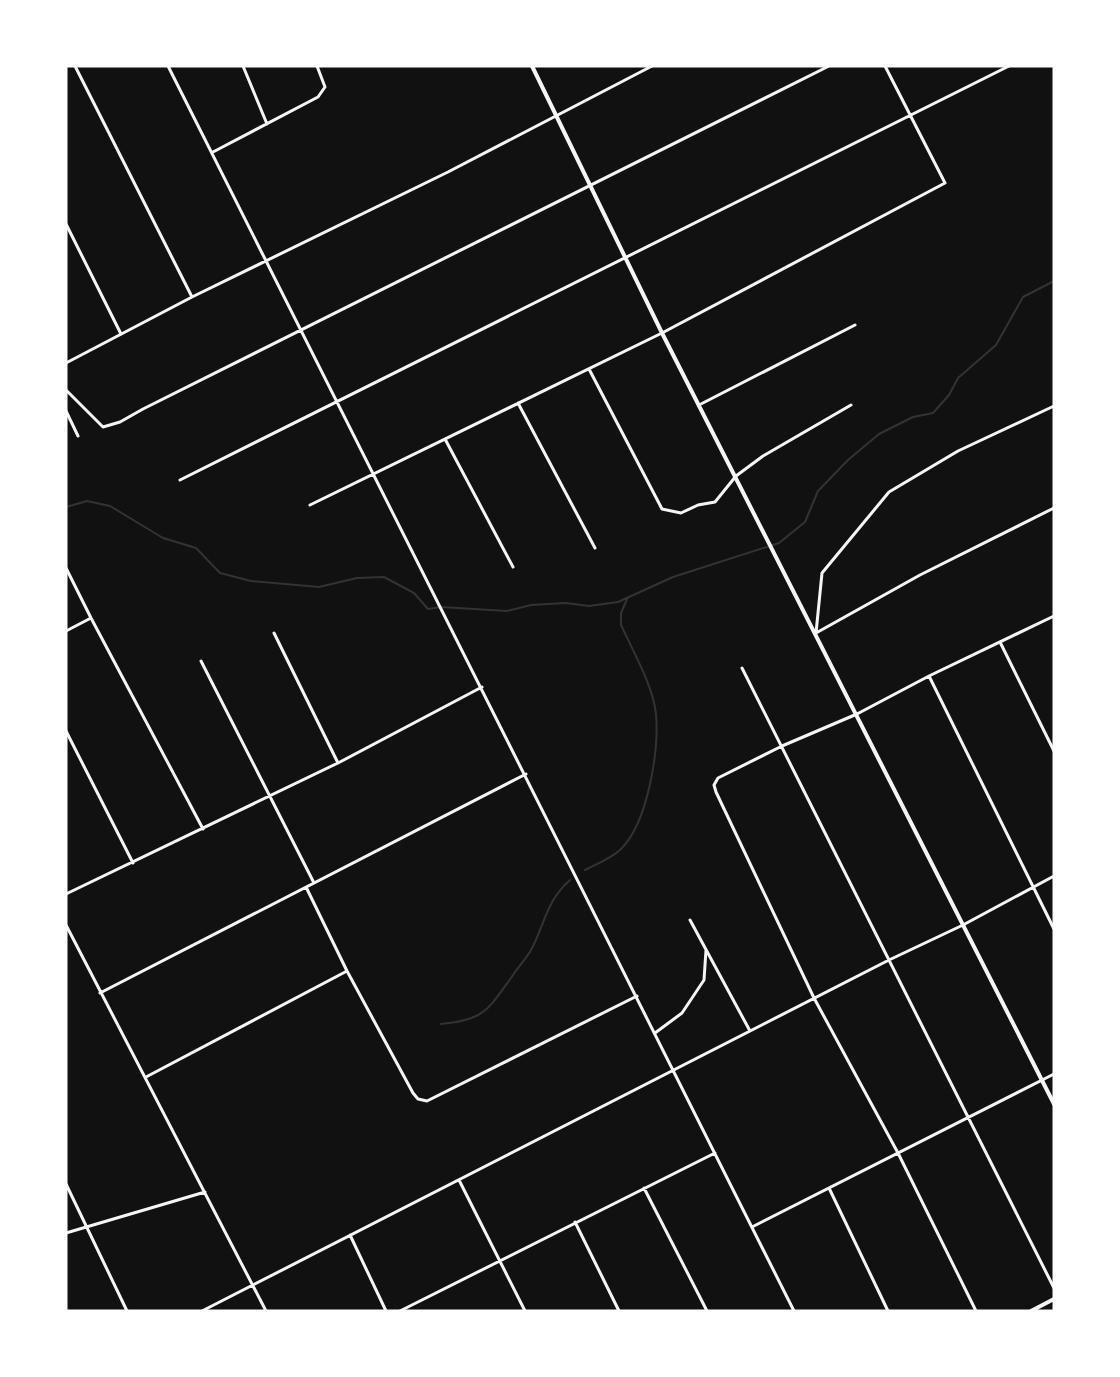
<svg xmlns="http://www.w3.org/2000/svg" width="1120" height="1377" viewBox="0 0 1120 1377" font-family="'Sofia Sans Condensed',sans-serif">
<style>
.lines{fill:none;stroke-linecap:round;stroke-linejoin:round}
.stream{stroke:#333;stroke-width:2}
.minor{stroke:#f5f5f5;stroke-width:3}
.tertiary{stroke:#f5f5f5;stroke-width:4}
</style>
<rect width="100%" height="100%" fill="#111"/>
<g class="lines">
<path class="stream" d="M66,507L87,501L110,506L163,538L196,548L220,573L251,581L319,587L357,578L384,577L414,593L428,609L441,607L507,611L531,605L566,603L589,606L618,602L673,577L779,543L805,522L818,491L848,460L879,434L913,417L933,413L949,395L958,378L996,345L1023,297L1054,281
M585,870C597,864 612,858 621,849C648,822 659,751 656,714C653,686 633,651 621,625V613L628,597
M441,1024C484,1020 487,1011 511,978C517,968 526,959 531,950C545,924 546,901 570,880"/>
<path class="minor" d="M75,66L192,297
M168,66L794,1311
M243,66L267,124
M213,152L318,97L325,87L317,66
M66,224L121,334
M66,363L192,297L448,172L652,66
M589,369L662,509L681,513L698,505L715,502L736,476L763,456L851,405
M66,390L103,427L120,422L143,409L829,66
M518,403L595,548
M699,405L855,325
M66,411L78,436
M445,439L513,567
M180,480L1009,66
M310,505L662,333L945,183L885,66
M66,568L91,618L203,829
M66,631L91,618
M274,633L338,763
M816,633L822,573L889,492L958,451L1054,406
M816,633L920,575L1054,508
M1000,642L1054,751
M201,661L314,883
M742,668L1054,1288
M929,676L1054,929
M66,731L133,863
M306,887L347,971L413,1093L418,1099L427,1101L637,996
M66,894L338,763L482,687
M690,920L750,1031
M66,925L266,1311
M100,993L526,774
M655,1033L682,1013L704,980L706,950
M146,1077L347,971
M459,1180L525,1311
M66,1184L127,1311
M644,1188L707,1311
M829,1188L888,1311
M575,1222L619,1311
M752,1227L1054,1074
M66,1233L205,1192
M350,1235L386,1311
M202,1311L889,960L963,925L1054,876
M400,1311L715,1153
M976,1311L898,1153L814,998L716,792L714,785L718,778L782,746L857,714L929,676L1054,616"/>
<path class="tertiary" d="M532,66L662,333L1054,1104
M1031,1311L1054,1299"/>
</g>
<rect width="1120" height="1377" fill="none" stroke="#ffffff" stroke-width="135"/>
</svg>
